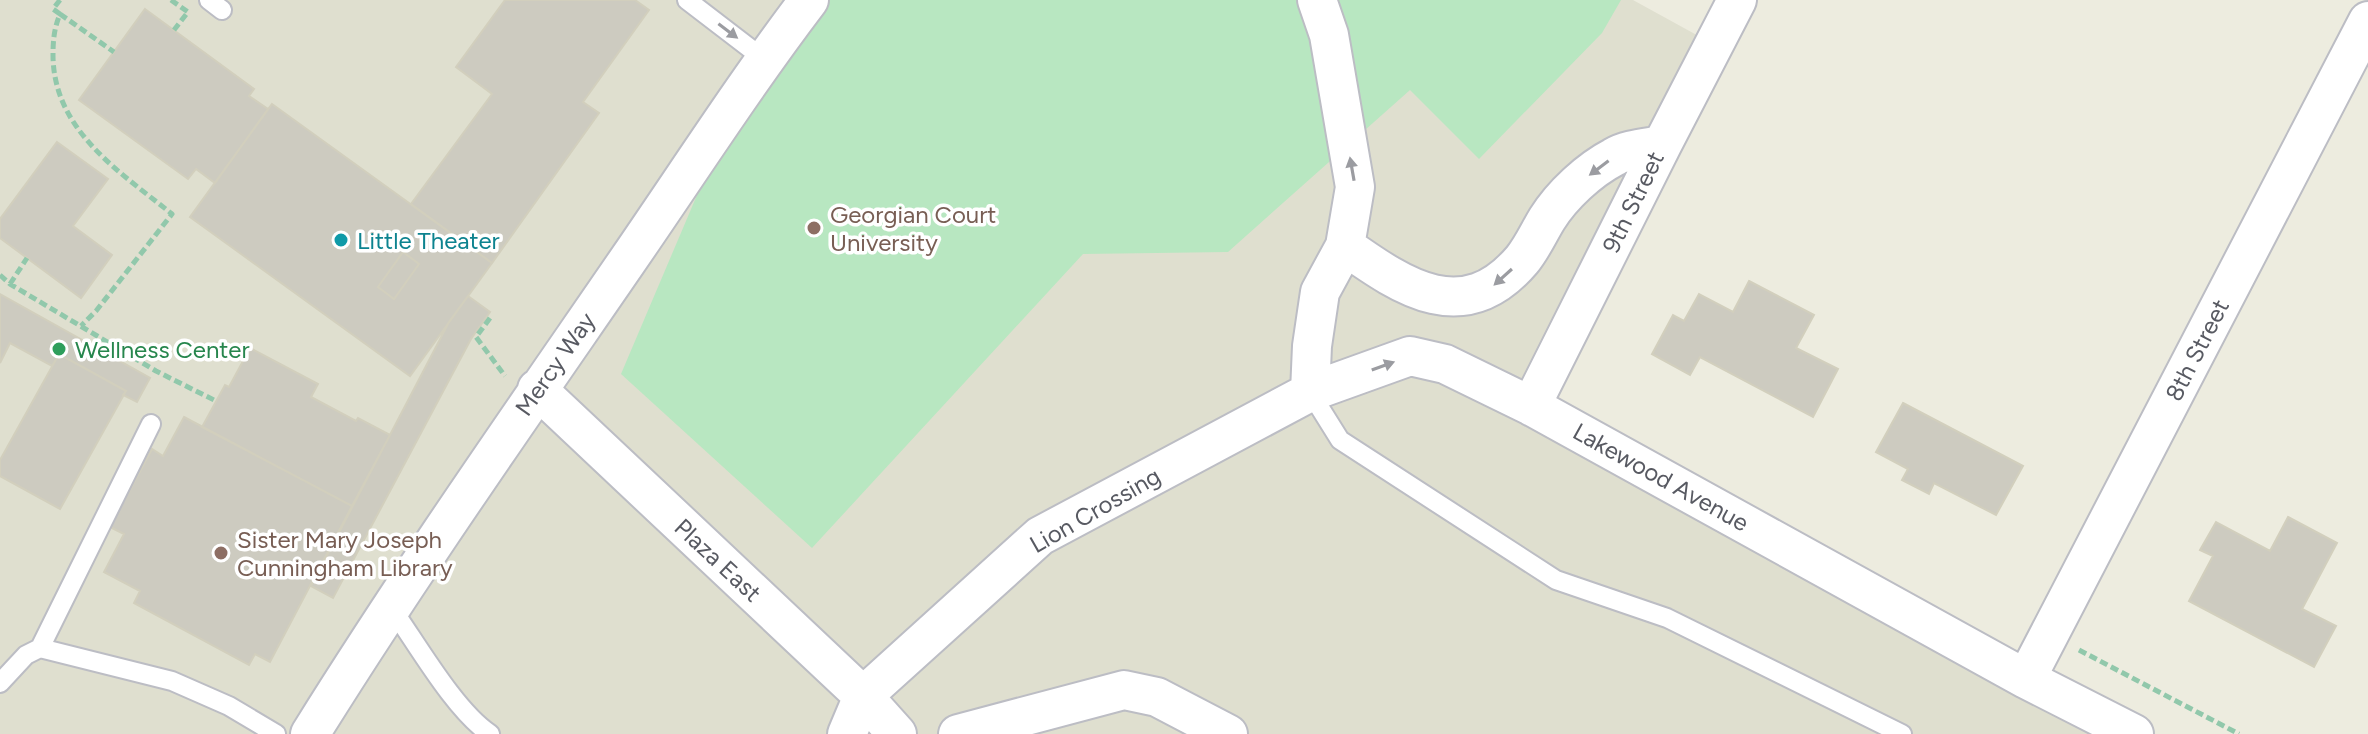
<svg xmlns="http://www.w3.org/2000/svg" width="2368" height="734" viewBox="0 0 2368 734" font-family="Figtree,sans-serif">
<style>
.education{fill:#dfdfcf}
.green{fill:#b8e7c1}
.building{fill:#cdcbc0;stroke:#d2cfbd;stroke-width:2}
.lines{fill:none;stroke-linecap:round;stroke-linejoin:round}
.lane-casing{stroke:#bcbdc4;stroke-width:22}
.street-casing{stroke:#bcbdc4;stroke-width:42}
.path{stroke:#91c8ab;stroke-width:5;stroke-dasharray:8 4;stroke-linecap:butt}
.lane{stroke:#fff;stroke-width:18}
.street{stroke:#fff;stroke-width:38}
.oneway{fill:#9b9ca1}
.education-dot{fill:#8d6e63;stroke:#fff;stroke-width:3}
.culture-dot{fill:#0f9aa8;stroke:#fff;stroke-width:3}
.leisure-dot{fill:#2e9e5b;stroke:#fff;stroke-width:3}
.labels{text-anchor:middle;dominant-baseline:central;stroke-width:7;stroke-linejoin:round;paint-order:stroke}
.street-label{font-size:24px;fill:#585a62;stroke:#fff}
.education-label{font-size:24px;fill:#785e54;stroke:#fff;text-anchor:start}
.culture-label{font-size:24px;fill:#0d838f;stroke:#fff;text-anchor:start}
.leisure-label{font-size:24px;fill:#27864d;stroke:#fff;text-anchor:start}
</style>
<rect width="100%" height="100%" fill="#edecdf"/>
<path class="education" d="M0,0H1633L1724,50L1532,406L2147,734H0Z"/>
<path class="green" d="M806,0H1621L1602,33L1479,159L1410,90L1228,252L1083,254L812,548L621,374L751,68Z"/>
<path class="building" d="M505,0H635L649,10L583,102L599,113L492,263L411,204L492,94L456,67Z
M145,9L254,89L249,96L268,109L215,183L196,169L188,179L79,100Z
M272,104L492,263L410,376L190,217Z
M57,142L108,179L73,226L112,255L81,298L0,238V219Z
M403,252L419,264L394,299L378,287Z
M1749,281L1814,315L1796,348L1838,369L1813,417L1700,357L1690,375L1652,354L1673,315L1684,321L1699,294L1733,312Z
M0,294L150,378L137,402L123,395L126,391L59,354L52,366L10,343L0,363Z
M468,296L490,312L471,339L333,598L311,586L449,322Z
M250,348L318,384L311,397L356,421L358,418L390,435L352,506L202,427L225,385L229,387Z
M59,354L126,391L60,509L0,476V460Z
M1903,403L2023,466L1996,515L1934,483L1929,494L1902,480L1908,469L1876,452Z
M184,417L352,506L270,662L255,654L249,665L134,603L140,591L104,572L124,534L110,527L152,449L163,456Z
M2288,517L2337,543L2302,609L2336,626L2314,667L2189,601L2213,556L2200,550L2216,522L2270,551Z"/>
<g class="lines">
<g class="lane-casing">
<path id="lane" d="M209,0L222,10
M687,0L764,59
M1310,392L1340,440L1556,580L1667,618L1902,734
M390,606C416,642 454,710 490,734
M40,648L151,424
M0,683L26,655L40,648L172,681L229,706L276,734"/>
</g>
<g class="street-casing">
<path id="street" d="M1345,246C1404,288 1464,328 1522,260C1532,248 1539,232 1547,219C1562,195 1589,170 1614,157C1627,149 1647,148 1662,145
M537,389L863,696L897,734
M1310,392L1312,346L1320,292L1345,246L1355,187L1329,35L1317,0
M1531,406L1662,145L1737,0
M2026,679L2368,21
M310,734C411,572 520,417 628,260C688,173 745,84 809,0
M847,734L863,696L1040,536L1310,392L1410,356L1445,364L1531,406L2026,679L2134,734
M958,734L1124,690L1157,697L1228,734"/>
</g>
<path class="path" d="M60,0L53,9L60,14C54,29 53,40 53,56C54,131 120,172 172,214L96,311L81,326
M171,0L188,12L174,30
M60,14L114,52
M0,275L10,284L156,371L216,401
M10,284L27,258
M490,318L476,337L505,376
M2079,650L2239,734"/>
<use href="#lane" class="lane"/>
<use href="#street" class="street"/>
</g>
<defs><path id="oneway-solid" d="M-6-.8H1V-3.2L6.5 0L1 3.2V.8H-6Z" transform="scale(2)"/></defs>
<g class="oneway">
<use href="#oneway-solid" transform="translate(728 31) rotate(37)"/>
<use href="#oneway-solid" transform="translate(1599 168) rotate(143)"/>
<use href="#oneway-solid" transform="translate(1352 169) rotate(-100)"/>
<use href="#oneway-solid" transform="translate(1503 277) rotate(138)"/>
<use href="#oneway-solid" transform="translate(1383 366) rotate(-20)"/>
</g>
<g class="education-dot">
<circle cx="814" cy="228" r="8"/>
<circle cx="221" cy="553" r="8"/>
</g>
<circle class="culture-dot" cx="341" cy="240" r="8"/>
<circle class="leisure-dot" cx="59" cy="349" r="8"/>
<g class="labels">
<g class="street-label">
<text transform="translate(1633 202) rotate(-64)">9th Street</text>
<text transform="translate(2197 350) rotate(-63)">8th Street</text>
<text transform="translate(555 364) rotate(-55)">Mercy Way</text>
<text transform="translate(1661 477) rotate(29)">Lakewood Avenue</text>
<text transform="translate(1095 510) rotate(-30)">Lion Crossing</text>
<text transform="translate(718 560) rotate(43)">Plaza East</text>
</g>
<g class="education-label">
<text x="830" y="214">Georgian Court<tspan x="830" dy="28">University</tspan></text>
<text x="237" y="539">Sister Mary Joseph<tspan x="237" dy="28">Cunningham Library</tspan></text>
</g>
<g class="culture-label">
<text x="357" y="240">Little Theater</text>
</g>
<g class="leisure-label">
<text x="75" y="349">Wellness Center</text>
</g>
</g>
</svg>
